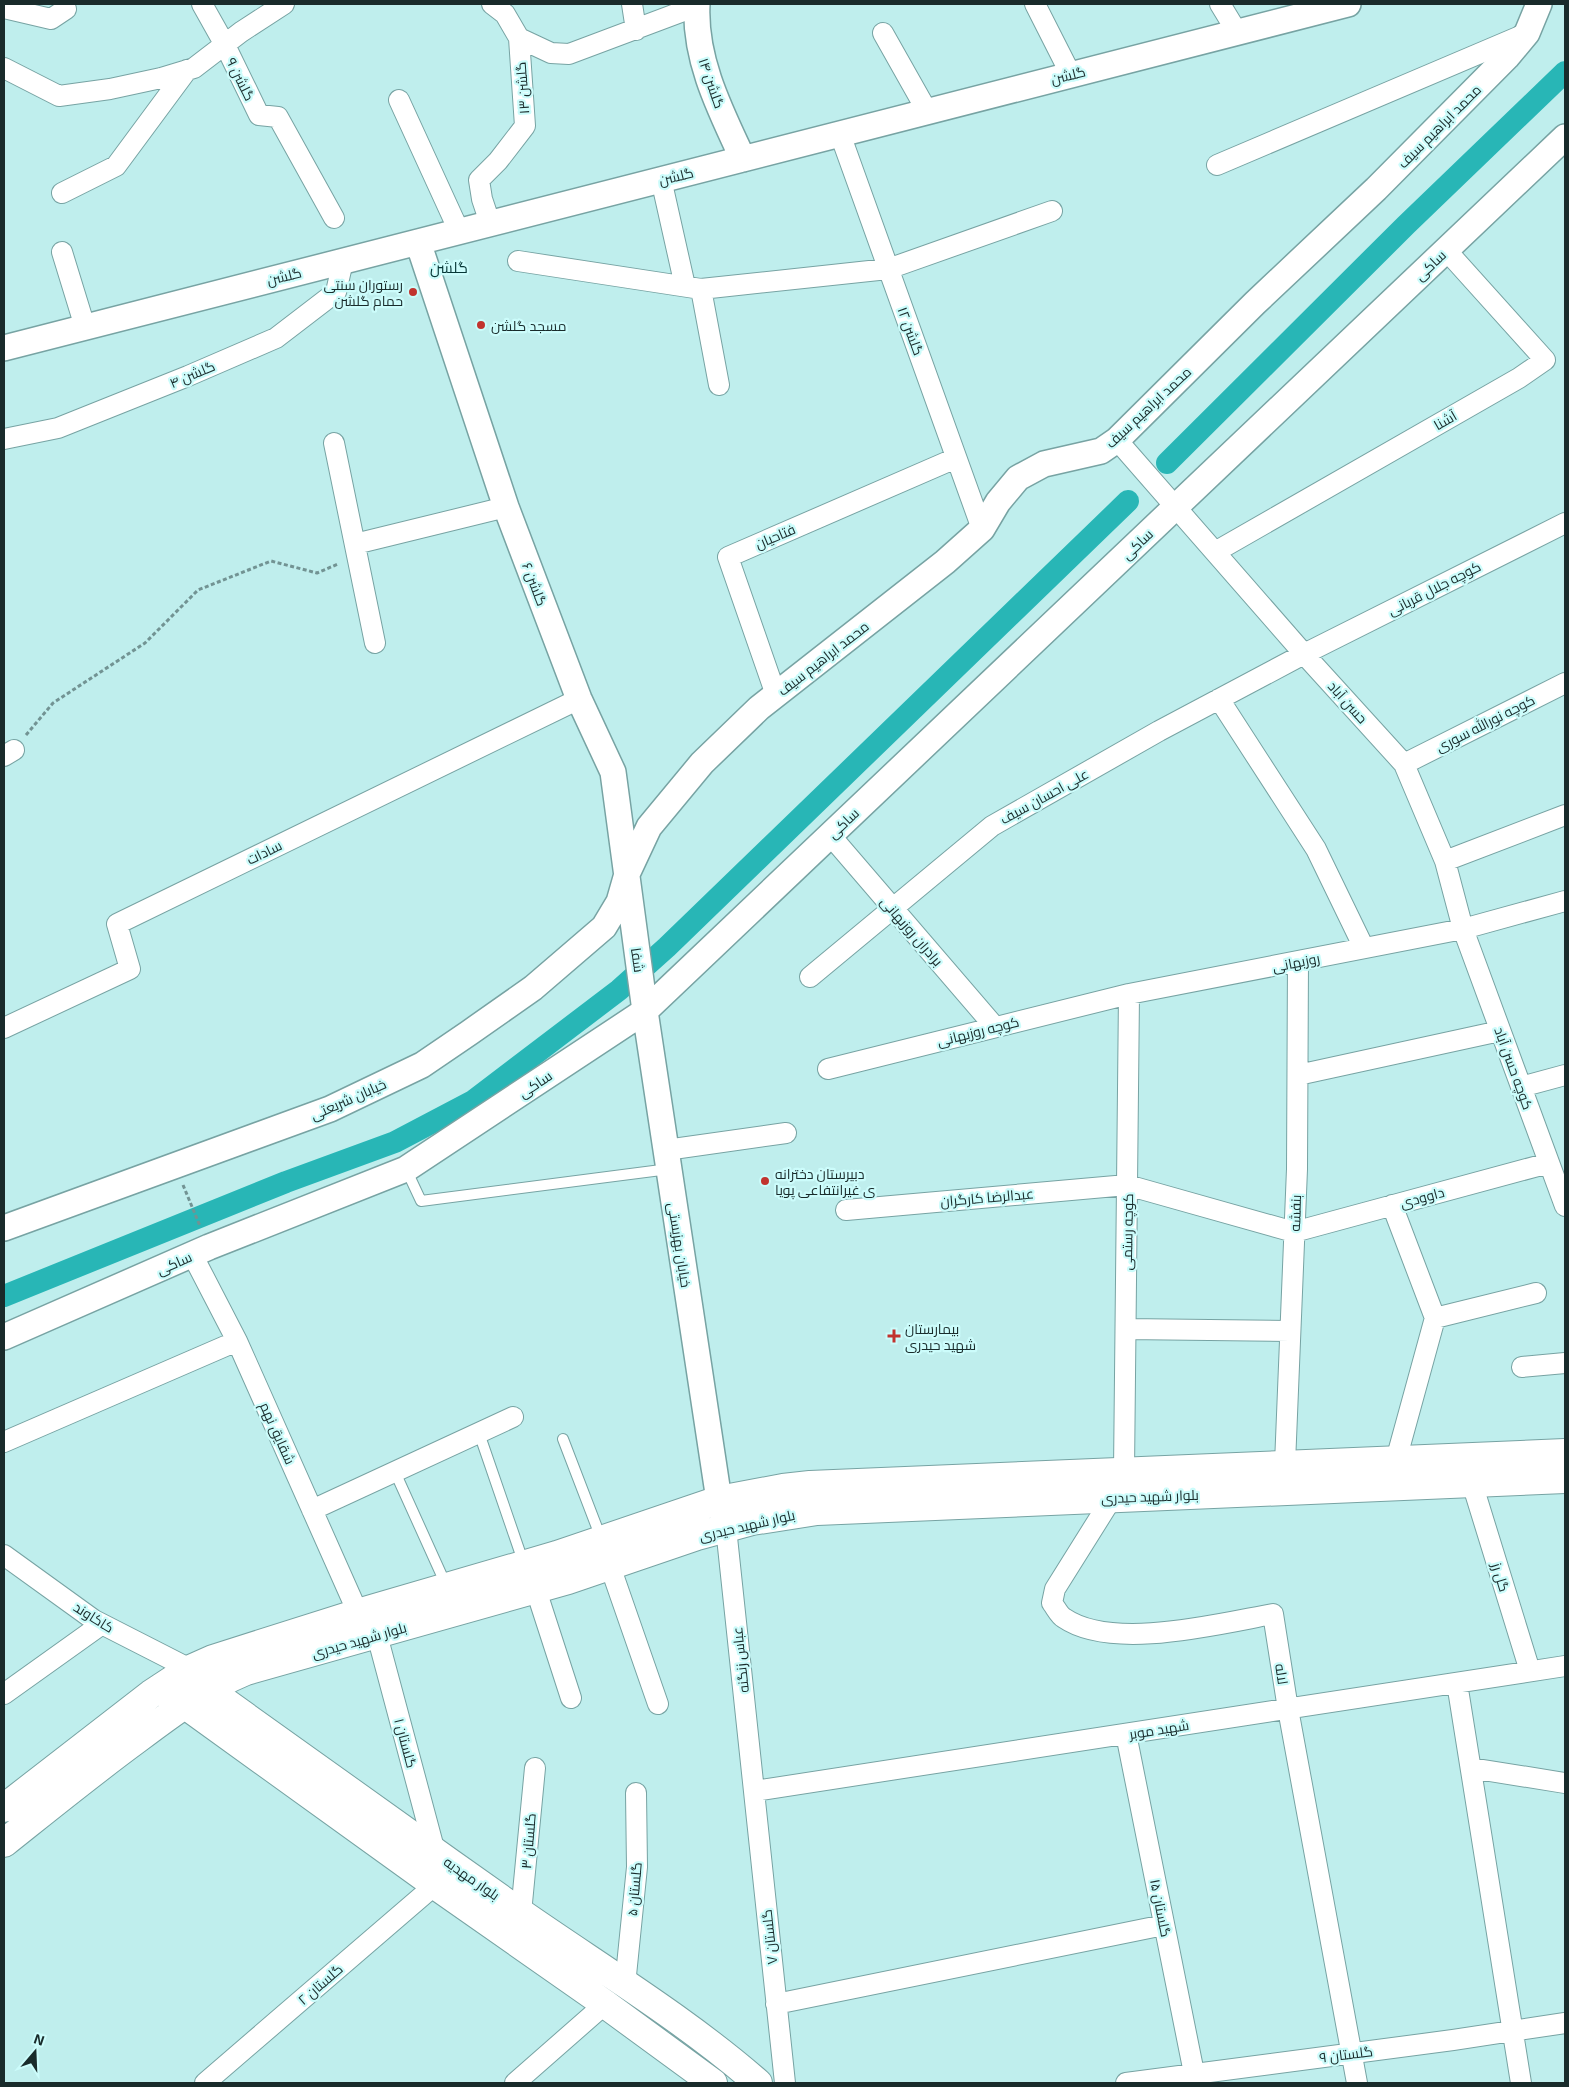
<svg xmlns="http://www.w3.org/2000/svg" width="1569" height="2087" viewBox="0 0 1569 2087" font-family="'Exo 2',Cairo,sans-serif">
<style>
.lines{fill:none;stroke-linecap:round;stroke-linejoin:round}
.canal{stroke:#28b6b6;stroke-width:22}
.service-casing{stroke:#77a3a3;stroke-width:12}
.minor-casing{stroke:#77a3a3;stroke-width:22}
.tertiary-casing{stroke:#77a3a3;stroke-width:28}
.secondary-casing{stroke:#77a3a3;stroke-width:30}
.path{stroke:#729393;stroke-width:3;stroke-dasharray:4 2.5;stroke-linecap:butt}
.service{stroke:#fff;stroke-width:10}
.minor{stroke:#fff;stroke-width:20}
.tertiary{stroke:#fff;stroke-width:25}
.secondary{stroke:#fff;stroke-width:28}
.poi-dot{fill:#c1332e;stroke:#ccfcfb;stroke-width:2}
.labels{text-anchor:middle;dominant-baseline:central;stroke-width:4.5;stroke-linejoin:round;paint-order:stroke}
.street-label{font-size:14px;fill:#192b2b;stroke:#ccfcfb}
.poi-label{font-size:14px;fill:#192b2b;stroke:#ccfcfb;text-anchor:start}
.neighbourhood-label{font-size:15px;fill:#063636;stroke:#ccfcfb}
</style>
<rect width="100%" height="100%" fill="#bfeeed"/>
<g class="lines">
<path class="canal" d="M1167,463L1406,225L1565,72
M4,1296L286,1182L395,1142L473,1101L619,990L667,947L1128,501"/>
<g class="service-casing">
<path id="service" d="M406,1169L421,1201L669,1169
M479,1433L524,1564
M563,1439L601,1538
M395,1472L447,1587"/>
</g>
<g class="minor-casing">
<path id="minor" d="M202,4L225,45L259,115L278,117L334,218
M632,4L636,30
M1035,4L1071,75
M1220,4L1237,32
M4,8L51,19L66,9
M883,33L927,111
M519,38L551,53L569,54L697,6
M4,68L59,96L110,89L161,78L194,68L241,32L284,4
M399,100L459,231
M840,134L982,529
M1217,165L1525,34
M661,179L685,286
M62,193L116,166L187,70
M490,223L482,199L479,180L498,161L525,126L519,38L505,14L492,4
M62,252L85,327
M518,261L701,289L888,269L1052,211
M701,289L719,385
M4,439L58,428L188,376L276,338L336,292L343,261
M1117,440L1304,654L1404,764L1445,861L1463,929L1565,1206
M334,443L375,643
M355,544L506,507
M1215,552L1519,378L1545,360L1446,250
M776,695L728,557L956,458
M1219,699L1316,849L1364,948
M4,756L14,750
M1404,764L1565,683
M830,835L995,1027
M1445,861L1565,815
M810,977L992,826L1159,731L1304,654L1565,523
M4,1028L130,969L117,924L579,699
M828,1069L1129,994L1463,929L1565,901
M1298,1075L1500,1031
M1521,1087L1565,1075
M666,1150L786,1133
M1392,1205L1435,1318
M846,1210L1127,1185L1294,1232L1549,1163
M193,1256L237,1341L358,1613
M1126,1329L1290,1331
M1522,1367L1565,1363
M4,1442L237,1341
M1396,1460L1435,1318L1536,1293
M1285,1464L1297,1169L1298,961
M1124,1471L1129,994
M1472,1483L1530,1671
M1112,1498L1055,1589L1052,1603C1056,1608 1059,1615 1064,1618C1112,1651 1218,1624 1273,1614L1288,1709L1357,2083
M312,1510L513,1417
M726,1528L785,2083
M4,1555L94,1620L190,1669
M610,1566L658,1704
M536,1590L571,1698
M377,1635L435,1852
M1457,1683L1521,2083
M4,1694L102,1624
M1126,1734L1196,2083
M1471,1768L1565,1783
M754,1791L1565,1666
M521,1913L535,1768
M625,1985L637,1867L636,1793
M776,2004L1164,1925
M205,2083L435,1885
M515,2083L605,2004
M1126,2083L1453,2040L1565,2023"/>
</g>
<g class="tertiary-casing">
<path id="tertiary" d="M697,4C694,59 720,110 743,159
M418,242L506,507L579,699L613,772L645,1011L719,1500L726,1528
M4,348L1348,4
M4,1228L330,1109L422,1065L469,1033L533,988L604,927L619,902L627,874L649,827L702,763L759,708L945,562L982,529L998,502L1018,478L1044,464L1101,451L1117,440L1255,303L1376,189L1507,57L1527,33L1539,4
M4,1337L209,1247L406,1169L645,1011L1565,137"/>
</g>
<g class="secondary-casing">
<path id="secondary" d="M197,1676L207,1689C312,1764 416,1839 521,1913C600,1968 686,2020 758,2083
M169,1696L184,1704L435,1885L605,2004L713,2083
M4,1808L151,1694L186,1671L213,1659L358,1613L557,1555L719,1500L783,1488L810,1485L1565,1453
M4,1843C48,1808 91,1773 136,1740C172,1713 205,1688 246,1671L568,1580L697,1536L752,1521L817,1511L1565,1479"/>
</g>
<path class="path" d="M26,735L53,703L145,643L198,590L271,561L317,573L338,564
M183,1185L200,1226"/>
<use href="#service" class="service"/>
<use href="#minor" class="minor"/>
<use href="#tertiary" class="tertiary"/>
<use href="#secondary" class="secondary"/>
</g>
<g class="poi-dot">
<circle cx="413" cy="292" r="5"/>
<circle cx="481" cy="325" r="5"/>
<circle cx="765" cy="1181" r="5"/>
<path d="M891.5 1328.5h5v5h5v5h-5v5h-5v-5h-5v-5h5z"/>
</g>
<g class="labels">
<g class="street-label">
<text transform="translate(1068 75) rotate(-14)">گلشن</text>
<text transform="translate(241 79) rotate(64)">گلشن ۹</text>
<text transform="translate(712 83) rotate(71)">گلشن ۱۴</text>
<text transform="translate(522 88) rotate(-94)">گلشن ۱۳</text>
<text transform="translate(1439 126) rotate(-45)">محمد ابراهیم سیف</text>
<text transform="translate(676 176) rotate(-14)">گلشن</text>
<text transform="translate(1430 265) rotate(-44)">ساکی</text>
<text transform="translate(284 276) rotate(-14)">گلشن</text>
<text transform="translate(911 331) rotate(70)">گلشن ۱۲</text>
<text transform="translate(192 374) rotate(-23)">گلشن ۴</text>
<text transform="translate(1148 407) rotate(-43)">محمد ابراهیم سیف</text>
<text transform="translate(1445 420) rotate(-30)">آشنا</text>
<text transform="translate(775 536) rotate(-23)">فتاحیان</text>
<text transform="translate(1137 544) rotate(-44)">ساکی</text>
<text transform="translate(535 584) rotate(69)">گلشن ۶</text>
<text transform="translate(1434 588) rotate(-27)">کوچه جلال قربانی</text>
<text transform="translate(823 658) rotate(-38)">محمد ابراهیم سیف</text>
<text transform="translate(1348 702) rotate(48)">حسن آباد</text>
<text transform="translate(1485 723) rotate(-27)">کوچه نورالله سوری</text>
<text transform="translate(1044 796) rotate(-29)">علی احسان سیف</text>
<text transform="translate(843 823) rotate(-44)">ساکی</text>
<text transform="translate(264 852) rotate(-26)">سادات</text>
<text transform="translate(912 931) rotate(49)">برادران روزبهانی</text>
<text transform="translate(638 960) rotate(82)">شفا</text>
<text transform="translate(1296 962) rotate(-11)">روزبهانی</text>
<text transform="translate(978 1031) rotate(-14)">کوچه روزبهانی</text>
<text transform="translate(1514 1068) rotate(70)">کوچه حسن آباد</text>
<text transform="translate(535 1084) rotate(-34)">ساکی</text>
<text transform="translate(348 1099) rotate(-24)">خیابان شریعتی</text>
<text transform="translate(987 1197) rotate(-5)">عبدالرضا کارگران</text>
<text transform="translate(1422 1197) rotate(-15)">داوودی</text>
<text transform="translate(1295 1213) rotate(-88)">بنفشه</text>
<text transform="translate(1127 1232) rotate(-89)">کوچه رستمی</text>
<text transform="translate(680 1245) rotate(81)">خیابان بهزیستی</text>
<text transform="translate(174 1263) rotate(-24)">ساکی</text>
<text transform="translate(278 1433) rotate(66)">شقایق نهم</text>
<text transform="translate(1150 1496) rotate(-2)">بلوار شهید حیدری</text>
<text transform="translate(747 1525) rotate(-13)">بلوار شهید حیدری</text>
<text transform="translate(1501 1577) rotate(73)">گل رز</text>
<text transform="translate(94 1617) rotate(32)">کاکاوند</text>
<text transform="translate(359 1640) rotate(-16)">بلوار شهید حیدری</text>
<text transform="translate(740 1660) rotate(-96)">عباس زنگنه</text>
<text transform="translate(1282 1674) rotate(81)">لاله</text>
<text transform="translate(1159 1729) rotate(-9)">شهید موبر</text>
<text transform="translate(406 1743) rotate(75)">گلستان ۱</text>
<text transform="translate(528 1841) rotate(-85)">گلستان ۳</text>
<text transform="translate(472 1878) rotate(35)">بلوار مهدیه</text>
<text transform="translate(634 1889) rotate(-85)">گلستان ۵</text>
<text transform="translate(1161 1908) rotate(79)">گلستان ۱۵</text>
<text transform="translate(769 1937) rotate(-96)">گلستان ۷</text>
<text transform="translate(320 1984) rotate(-41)">گلستان ۲</text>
<text transform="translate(1346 2054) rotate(-7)">گلستان ۹</text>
</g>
<g class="poi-label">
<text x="403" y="284" text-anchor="end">رستوران سنتی<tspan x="403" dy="16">حمام گلشن</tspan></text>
<text x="491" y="325">مسجد گلشن</text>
<text x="775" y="1173">دبیرستان دخترانه<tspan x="775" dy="16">ی غیرانتفاعی پویا</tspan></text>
<text x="905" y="1328">بیمارستان<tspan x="905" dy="16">شهید حیدری</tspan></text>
</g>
<g class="neighbourhood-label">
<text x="449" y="267">گلشن</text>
</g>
</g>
<rect width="1569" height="2087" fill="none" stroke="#192b2b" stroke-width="10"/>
<g transform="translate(35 2052) rotate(19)" stroke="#ccfcfb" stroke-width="4" paint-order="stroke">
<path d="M0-4L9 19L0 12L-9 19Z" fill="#192b2b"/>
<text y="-8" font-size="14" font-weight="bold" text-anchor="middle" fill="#192b2b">N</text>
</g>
</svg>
